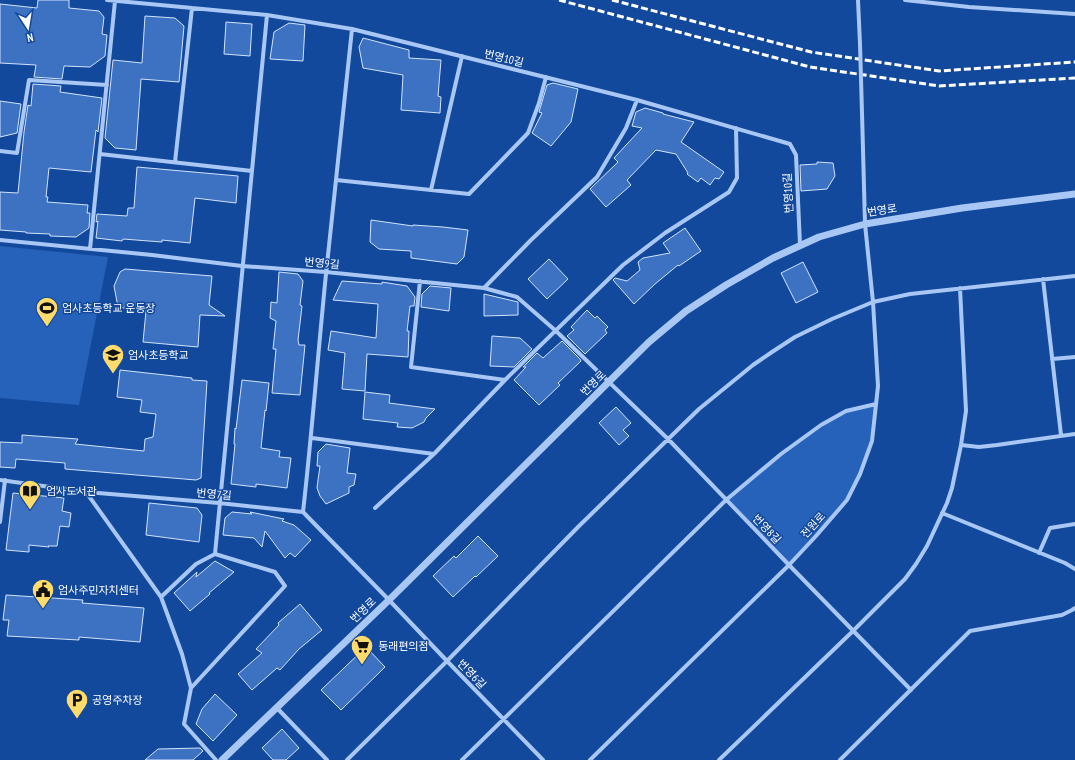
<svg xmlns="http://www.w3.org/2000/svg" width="1075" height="760" viewBox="0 0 1075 760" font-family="'PT Sans Narrow','Noto Sans KR',sans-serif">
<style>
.green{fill:#2662ba}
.building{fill:#3d72c3;stroke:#d1e3fd}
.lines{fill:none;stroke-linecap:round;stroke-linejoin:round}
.minor{stroke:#a9c7f4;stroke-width:4}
.tertiary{stroke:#a9c7f4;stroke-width:7}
.rail{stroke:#fff;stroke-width:3;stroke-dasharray:7 3;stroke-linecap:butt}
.minor-bridge{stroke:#a9c7f4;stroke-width:4}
.labels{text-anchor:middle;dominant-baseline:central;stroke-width:3;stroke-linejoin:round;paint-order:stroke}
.street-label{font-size:11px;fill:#fff;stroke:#13499c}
.poi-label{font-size:11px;fill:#fff;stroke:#13499c;text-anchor:start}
</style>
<rect width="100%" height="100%" fill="#13499c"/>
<path class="green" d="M0,246L108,257L79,405L0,398Z
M876,404L872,441L847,500L789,565L726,500L781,454L846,411Z"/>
<path class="building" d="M38,0H69V8L99,11L104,17L102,34L107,35L105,56L90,67L64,66L62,79L34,77L36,65L0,63V4L37,8Z
M145,16L175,18L184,26L179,82L141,79L136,150L115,148L105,138L113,60L142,63Z
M226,22L252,24L250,56L224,54Z
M289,23L305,25L303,61L270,59L274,32Z
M363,38L409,50V58L441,60L438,96L441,97L440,113L401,110L403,75L363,68L359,47Z
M553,83L578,89L571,122L551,146L532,133L542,113L539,112L547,85Z
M33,84L61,86L60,92L102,98L98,132L96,130L91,172L49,168L46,197H48L47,202L88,205L87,213H90L89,228L76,237L50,236V234L26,233V232L0,230V192L18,193L24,132L28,105L31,106Z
M0,101L21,104L17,133L0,137Z
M645,108L663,113V114L694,122L681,142L724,172L719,179L715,178L710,185L701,178L698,182L687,174L688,173L676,154L656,150L627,180L631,185L606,207L590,189L618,162L614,158L642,128L632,126L636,112Z
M817,162L833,163L835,176L827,189L801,191L800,165L817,164Z
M137,167L238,176L236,203L195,198L190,243L162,240V242L123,239L122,241L96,238L98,221L96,222L97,214L127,216L128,208H134Z
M371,220L413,226V225L443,227L468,230L464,257L457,264L411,258V251L379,249L370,242Z
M685,228L701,251L679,266L678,265L655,284L634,304L613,280L615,278L627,281L640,270L638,262L643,258L670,253L663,243Z
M549,259L568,279L547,299L528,279Z
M803,262L818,292L796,303L781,273Z
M125,269L212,276L209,305L225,316L200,315L198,347L143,342L146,311L123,308L117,302L114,286L120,272Z
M279,272L298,274L303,281L300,305L302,306L298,340L299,345H305L300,395L272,393L276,349H273L276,321L270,318L271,302L277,303Z
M342,281L382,284V282L407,286L415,297L414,306H410L407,331H409L408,357L367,354L365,391L342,389L345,353L328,350L331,331L376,338L378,304L333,300Z
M430,286L451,288L449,311L421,307L422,294Z
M484,294L518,302V315L484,316Z
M587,310L595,318L597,316L608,327L605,330L607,333L585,354L567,336L574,330L571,327Z
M492,336L520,338L532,349L514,367L490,366Z
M562,341L580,359L581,361L558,383L560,385L539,405L514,380L526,367H523L537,353L543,358Z
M120,370L192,378V380L207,381L201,478L196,480L65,469V463L16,459L15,468L0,467V442L22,443V435L78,439L75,444L144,451L145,439L153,437L156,414L140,412L142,400L117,397Z
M242,380L269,383L266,411L265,410L261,448L280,451L279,457L291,458L287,488L256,484V487L231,484L235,444H234L235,428L236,429Z
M365,392L390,395L389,403L435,409L426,418L424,422L412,428L397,427L398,423L363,419Z
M616,407L631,423L623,430L629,436L619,445L599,423Z
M326,444L350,448L347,473L356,474L354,485L349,487V493L326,504L320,496L317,488L318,480L320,466H317L318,452Z
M13,493L64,498L62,511L71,513L69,527L60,526L57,546H48L49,547L29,545V552L6,550Z
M149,503L197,508L202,515L199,542L146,535Z
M232,512L252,514L250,512L284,519L282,521L294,525L311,540L295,557L290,553L285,558L265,531L262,547L254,538L223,535L225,518Z
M478,536L498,556L476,577L475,576L453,597L433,576L454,556L456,558Z
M215,561L234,572L209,593L210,594L190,611L174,593L197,572L196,577Z
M6,595L83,600L82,603L144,608L140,642L79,637V640L7,636L9,620H3Z
M300,604L322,630L299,649L280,670L277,668L252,690L238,674L262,653L256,649L279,625L278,623Z
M366,647L385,667L341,710L321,690Z
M215,694L237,715L213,741L196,724L202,709Z
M282,729L299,748L286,760H273L262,748Z
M200,748L203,751L193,760H145L158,749Z"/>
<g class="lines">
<path class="minor" d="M107,0L267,15L352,29L637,100L790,144L796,155L800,245
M858,0L860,44
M905,0L969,7L1075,14
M0,151L17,153L29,80L107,85
M100,154L252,171
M175,162L192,8
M336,180L469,194L528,133L539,103L546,77
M431,190L462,56
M0,240L152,255L242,266L326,272L484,288L517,297L556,331L668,439L789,565L911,690
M90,249L115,1
M1043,279L1061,435
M420,281L411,367L505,380
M484,288L531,240L597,177L626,128L637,100
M1052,359L1075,357
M312,438L434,454
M961,445L979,447L997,445L1075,434
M0,480L86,492L219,503L303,512L389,600L447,661L543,760
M86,492L161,597L182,654L191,688L184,724L216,760
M375,508L434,454L505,380L623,265L665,233L729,192L737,178L736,128
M303,512C312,433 318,353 326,274C334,192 344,111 352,29
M942,513L1065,563L1075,569
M0,522L5,480
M1039,553L1050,528L1075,524
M215,554L267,15
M161,597L196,564L215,554L275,572L285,586L191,688
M277,708L327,760
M347,760L447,661L578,527L699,409L753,365L772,352L795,337L832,319L873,302L910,294L1075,276
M462,760L726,500L781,454L821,425L846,411L876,404
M590,760L789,565L816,536L847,500L860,474L872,441L878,386L873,302L865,224L862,113
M719,760L853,631L905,579L916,564L927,546L947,503L952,488L961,445L966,411L960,288
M840,760L970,631L1062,615L1072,610L1075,608"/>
<path class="tertiary" d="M222,760L389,600L649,342L686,311L726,285L773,258L819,237L865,224L962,208L1075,194"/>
<path class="rail" d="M559,0L810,67L939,86L1075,78
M612,0L811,52L939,71L1075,62"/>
<path class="minor-bridge" d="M860,44L862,113"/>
</g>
<defs>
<g id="stadium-pin" transform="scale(1.15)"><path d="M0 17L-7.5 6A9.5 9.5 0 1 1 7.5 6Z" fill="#ffdb6c" stroke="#13499c"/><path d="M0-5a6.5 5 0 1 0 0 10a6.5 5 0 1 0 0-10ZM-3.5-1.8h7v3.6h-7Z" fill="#111"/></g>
<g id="school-pin" transform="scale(1.15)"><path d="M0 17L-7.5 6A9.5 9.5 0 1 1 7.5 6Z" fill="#ffdb6c" stroke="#13499c"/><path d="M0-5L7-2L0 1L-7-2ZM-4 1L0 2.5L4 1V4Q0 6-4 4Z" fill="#111"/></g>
<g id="library-pin" transform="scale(1.15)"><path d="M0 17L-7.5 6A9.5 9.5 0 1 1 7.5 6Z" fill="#ffdb6c" stroke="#13499c"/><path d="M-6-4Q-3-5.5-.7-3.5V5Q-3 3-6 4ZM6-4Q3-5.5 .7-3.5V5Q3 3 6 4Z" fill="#111"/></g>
<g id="civic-pin" transform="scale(1.15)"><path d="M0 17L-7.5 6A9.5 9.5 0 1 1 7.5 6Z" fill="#ffdb6c" stroke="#13499c"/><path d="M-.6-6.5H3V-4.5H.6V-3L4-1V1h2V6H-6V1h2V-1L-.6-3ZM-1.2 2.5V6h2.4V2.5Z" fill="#111"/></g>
<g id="supermarket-pin" transform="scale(1.15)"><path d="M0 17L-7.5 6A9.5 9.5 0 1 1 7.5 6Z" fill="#ffdb6c" stroke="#13499c"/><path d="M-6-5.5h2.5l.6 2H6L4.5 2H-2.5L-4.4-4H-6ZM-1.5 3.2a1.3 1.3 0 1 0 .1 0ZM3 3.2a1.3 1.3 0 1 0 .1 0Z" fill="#111"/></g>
<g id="parking-pin" transform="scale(1.15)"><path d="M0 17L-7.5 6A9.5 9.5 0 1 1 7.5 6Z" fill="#ffdb6c" stroke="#13499c"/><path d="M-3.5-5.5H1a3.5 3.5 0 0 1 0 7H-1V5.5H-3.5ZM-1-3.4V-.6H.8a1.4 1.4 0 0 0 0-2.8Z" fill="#111"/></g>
</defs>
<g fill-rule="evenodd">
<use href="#stadium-pin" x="47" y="308"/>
<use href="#school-pin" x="113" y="355"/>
<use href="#library-pin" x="30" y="491"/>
<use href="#civic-pin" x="43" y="590"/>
<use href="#supermarket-pin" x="362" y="646"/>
<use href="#parking-pin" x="77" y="700"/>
</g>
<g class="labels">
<g class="street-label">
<text transform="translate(504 58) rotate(14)">번영10길</text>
<text transform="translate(788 193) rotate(-93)">번영10길</text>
<text transform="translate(882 210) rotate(-9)">번영로</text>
<text transform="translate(322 263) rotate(5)">번영9길</text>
<text transform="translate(593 383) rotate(-45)">번영로</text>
<text transform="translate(214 494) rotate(5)">번영7길</text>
<text transform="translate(813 525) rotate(-48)">전원로</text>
<text transform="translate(767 529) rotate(46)">번영8길</text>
<text transform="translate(363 610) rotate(-44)">번영로</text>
<text transform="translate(472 674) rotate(46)">번영6길</text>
</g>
<g class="poi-label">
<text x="62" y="308">엄사초등학교 운동장</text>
<text x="128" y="355">엄사초등학교</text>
<text x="46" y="491">엄사도서관</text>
<text x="58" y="590">엄사주민자치센터</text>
<text x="378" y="646">동래편의점</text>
<text x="92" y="700">공영주차장</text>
</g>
</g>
<g transform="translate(28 28) rotate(168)" stroke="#13499c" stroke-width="3" paint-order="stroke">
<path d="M0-3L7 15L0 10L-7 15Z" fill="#ffffff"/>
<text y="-6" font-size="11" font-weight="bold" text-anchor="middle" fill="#ffffff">N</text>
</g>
</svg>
